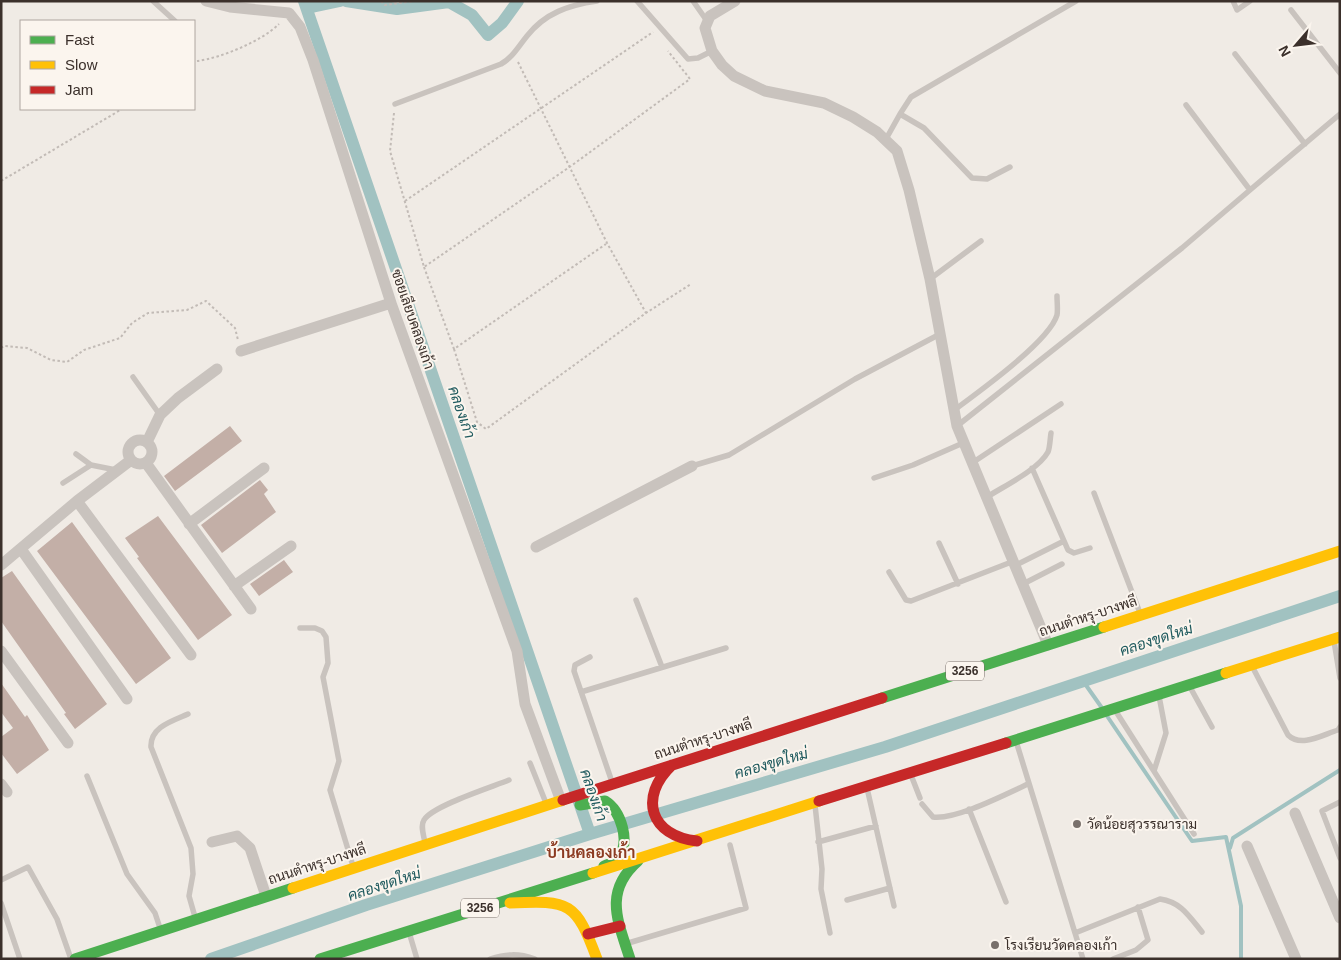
<svg xmlns="http://www.w3.org/2000/svg" width="1341" height="960" viewBox="0 0 1341 960" font-family="Helvetica,Sarabun,sans-serif">
<style>
.lines{fill:none;stroke-linecap:round;stroke-linejoin:round}
.stream{stroke:#a1c2c1;stroke-width:4}
.canal{stroke:#a1c2c1;stroke-width:12}
.building{fill:#c3afa7}
.path{stroke:#c2bbb6;stroke-width:2;stroke-dasharray:2.5 2.5;stroke-linecap:butt}
.lane{stroke:#c9c3be;stroke-width:5.5}
.street{stroke:#c9c3be;stroke-width:11}
.fast{stroke:#4caf50;stroke-width:11}
.slow{stroke:#ffc107;stroke-width:11}
.jam{stroke:#c62828;stroke-width:11}
.poi-dot{fill:#7a716c;stroke:#fbf5ee;stroke-width:2}
.labels{text-anchor:middle;dominant-baseline:central;stroke-width:4;stroke-linejoin:round;paint-order:stroke}
.shield{fill:#fbf5ee;stroke:#756b66;stroke-width:1}
.shield-label{font-size:12px;font-weight:bold;fill:#3b302b}
.street-label{font-size:14px;fill:#3b302b;stroke:#fbf5ee}
.poi-label{font-size:14px;fill:#3b302b;stroke:#fbf5ee;text-anchor:start}
.water-label{font-size:15px;font-style:italic;fill:#1f5a5e;stroke:#fbf5ee}
.quarter-label{font-size:16px;font-weight:bold;fill:#8c3b22;stroke:#fbf5ee}
</style>
<rect width="100%" height="100%" fill="#f0ebe5"/>
<g class="lines">
<path class="stream" d="M1083,681L1102,708
M1107,716L1192,841L1226,837L1241,906V959
M1230,848L1233,838L1340,770"/>
<path class="canal" d="M304,1L590,834
M346,1L397,9L449,2L472,15L488,35L502,23L518,1
M307,8L340,1
M211,959L366,905L590,834L885,747L1340,596"/>
</g>
<path class="building" d="M230,426L242,441L175,491L164,476Z
M260,480L268,490L264,494L276,512L222,553L201,525Z
M158,516L232,615L198,640L137,558L139,557L125,538Z
M72,522L171,658L136,684L37,551Z
M284,560L293,572L259,596L250,584Z
M12,571L107,704L75,729L64,714L66,713L1,621V578Z
M1,683L25,717L27,715L49,750L17,774L1,753V737L13,728L1,712Z"/>
<g class="lines">
<path class="path" d="M381,1L385,5L415,1
M197,61C221,58 262,41 279,24
M518,62L607,243L646,313
M394,113L390,151L424,267L571,166L690,79L668,51
M1,181L122,109
M405,201L653,32
M424,267L454,349L606,244
M1,348L4,346L27,348L51,360L67,362L84,350L120,338L132,323L148,313L187,310L206,301L235,328L238,340
M454,349L477,422L486,429L646,313L691,284"/>
<path class="lane" d="M153,1L175,21
M637,1L688,59L698,58L712,51
M693,1L707,21
M1233,1L1237,10L1250,1
M1291,10L1340,73
M1235,54L1305,144
M395,104L501,64C513,57 518,47 527,36C545,13 569,5 597,1
M900,114L911,97L1076,1
M886,139L900,114L924,128L972,178L987,179L1010,167
M1250,190L1340,114
M930,279L981,241
M133,377L160,415
M953,411C977,393 1049,342 1057,315C1058,310 1057,302 1057,296
M957,426L1182,248L1250,190L1186,105
M76,454L91,465L116,470
M972,463L1061,404
M692,466L729,455L855,379L940,334
M1032,468L1068,550L1074,553L1090,548
M874,478L913,465L963,443
M63,483L91,465
M1094,493L1140,613
M987,497C1004,486 1038,470 1048,452C1050,447 1050,439 1051,433
M939,543L958,584
M1016,565L1064,541
M889,572L906,600L911,601L1014,561
M1023,584L1062,564
M636,600L662,667
M300,628H315L322,631L326,637L328,663L323,677L339,761L330,790L353,866
M1334,641L1340,678
M590,657L575,665L574,671L612,782
M1253,668L1288,735C1301,748 1322,735 1338,730L1340,727
M1190,687L1212,727
M581,692L726,648
M1115,710L1194,834
M188,714C172,721 150,727 151,747L191,848L193,874L189,896L195,917
M1016,741L1083,959
M530,763L546,803
M1154,771L1166,733L1159,696
M911,775L920,798
M87,776L127,874L155,913L160,928
M867,788L894,906
M1340,802L1322,811L1340,858
M922,804L933,817C956,820 1006,794 1028,784
M815,805L822,869L821,889L830,933
M969,809L1006,902
M818,842L876,826
M425,843C424,836 420,826 424,820C432,806 492,787 509,780
M1,880L28,867L57,919L71,959
M847,900L890,888
M1,903L20,959
M409,932L417,959
M1075,933L1160,899C1181,902 1189,916 1202,932
M625,944L746,908L730,845
M490,959C506,954 518,953 535,959
M1113,959L1136,950L1148,940L1138,907"/>
<path class="street" d="M206,1L230,7L289,13L300,27L313,60L391,303L517,651L525,704L561,801
M735,1L710,16L705,28L712,51L722,65L734,76L765,91L824,103L853,117L877,132L897,151L909,190L930,279L957,426L1048,645
M241,351L391,303
M128 452a12 12 0 1 1 24 0a12 12 0 1 1-24 0Z
M147,442L160,415L178,398L217,369
M146,463L251,609
M77,501L191,655
M189,524L264,468
M536,547L692,466
M21,549L127,699
M1,565L77,501L131,460
M234,586L291,546
M1,651L68,743
M1,784L7,792
M1295,813L1340,918
M212,842L237,836L250,848L266,896
M1247,846L1296,959"/>
<path class="fast" d="M882,698L1104,627
M1006,743L1226,673
M580,805L605,801C621,811 631,842 618,858C615,862 609,864 604,866
M75,959L293,888
M320,959L593,873
M630,959C618,921 603,892 638,861"/>
<path class="slow" d="M1104,627L1340,551
M1226,673L1340,637
M593,873L819,801
M293,888L563,800
M510,903C570,900 576,902 597,959"/>
<path class="jam" d="M672,765C638,797 650,836 697,841
M563,800L882,698
M819,801L1006,743
M588,934L620,926"/>
</g>
<g class="poi-dot">
<circle cx="1077" cy="824" r="5"/>
<circle cx="995" cy="945" r="5"/>
</g>
<g class="labels">
<g class="shield">
<rect x="946" y="661.5" width="38" height="19" rx="4"/>
<rect x="461" y="898.5" width="38" height="19" rx="4"/>
</g>
<g class="shield-label">
<text x="965" y="671">3256</text>
<text x="480" y="908">3256</text>
</g>
<g class="street-label">
<text transform="translate(413 319) rotate(71)">ซอยเลียบคลองเก้า</text>
<text transform="translate(1088 616) rotate(-18)">ถนนตำหรุ-บางพลี</text>
<text transform="translate(703 739) rotate(-18)">ถนนตำหรุ-บางพลี</text>
<text transform="translate(317 864) rotate(-18)">ถนนตำหรุ-บางพลี</text>
</g>
<g class="poi-label">
<text x="1087" y="824">วัดน้อยสุวรรณาราม</text>
<text x="1005" y="945">โรงเรียนวัดคลองเก้า</text>
</g>
<g class="water-label">
<text transform="translate(462 412) rotate(71)">คลองเก้า</text>
<text transform="translate(1156 639) rotate(-18)">คลองขุดใหม่</text>
<text transform="translate(771 763) rotate(-16)">คลองขุดใหม่</text>
<text transform="translate(594 795) rotate(71)">คลองเก้า</text>
<text transform="translate(384 884) rotate(-18)">คลองขุดใหม่</text>
</g>
<g class="quarter-label">
<text x="591" y="852">บ้านคลองเก้า</text>
</g>
</g>
<rect width="1341" height="960" fill="none" stroke="#3b302b" stroke-width="5"/>
<rect x="20" y="20" width="175" height="90" fill="#fbf5ee" stroke="#aea6a0"/>
<rect x="30" y="36" width="25" height="8" fill="#4caf50" stroke="#aea6a0"/>
<text x="65" y="45" font-size="15" fill="#3b302b">Fast</text>
<rect x="30" y="61" width="25" height="8" fill="#ffc107" stroke="#aea6a0"/>
<text x="65" y="70" font-size="15" fill="#3b302b">Slow</text>
<rect x="30" y="86" width="25" height="8" fill="#c62828" stroke="#aea6a0"/>
<text x="65" y="95" font-size="15" fill="#3b302b">Jam</text>
<g transform="translate(1296 45) rotate(242)" stroke="#fbf5ee" stroke-width="4" paint-order="stroke">
<path d="M0-4L9 19L0 12L-9 19Z" fill="#3b302b"/>
<text y="-8" font-size="14" font-weight="bold" text-anchor="middle" fill="#3b302b">N</text>
</g>
</svg>
